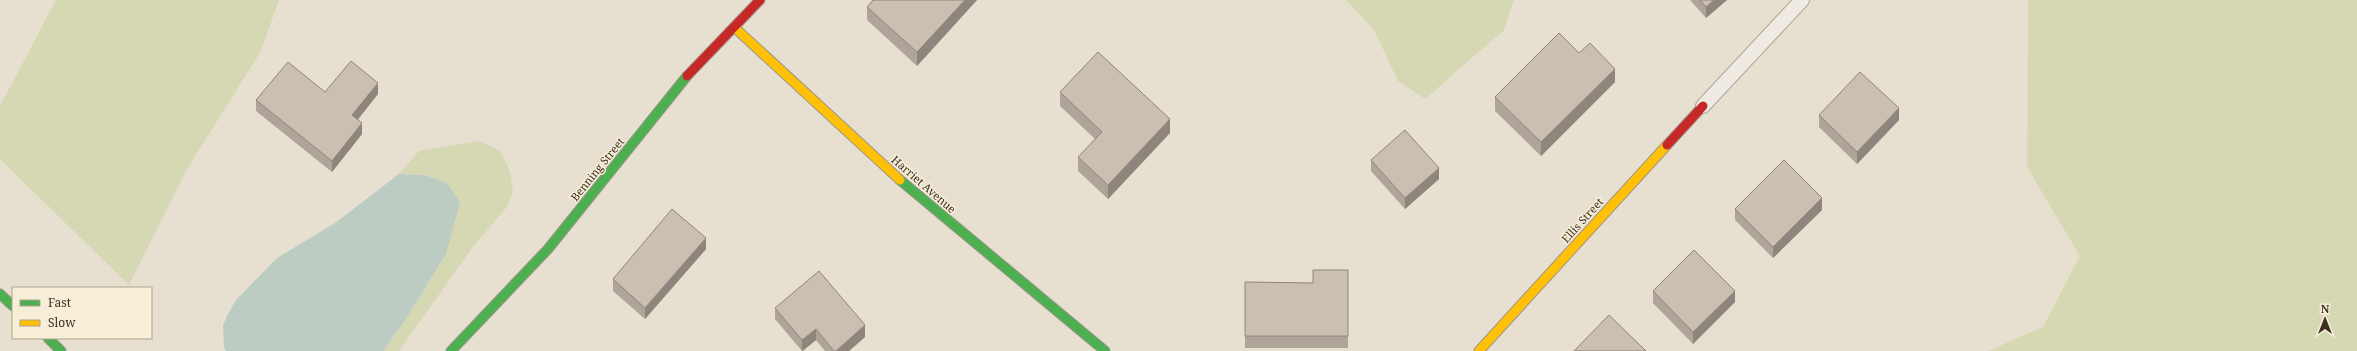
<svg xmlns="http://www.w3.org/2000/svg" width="2357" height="351" viewBox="0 0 2357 351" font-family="'Noto Serif',serif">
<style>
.green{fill:#d6d7b3}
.water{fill:#bcccc2}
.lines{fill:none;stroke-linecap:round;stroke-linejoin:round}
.lane-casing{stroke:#ada599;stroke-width:16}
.fast-casing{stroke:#9c958a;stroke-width:11}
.slow-casing{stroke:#9c958a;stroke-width:11}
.jam-casing{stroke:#9c958a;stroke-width:11}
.lane{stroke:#efebe3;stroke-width:14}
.fast{stroke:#4caf50;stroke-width:9}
.slow{stroke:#ffc107;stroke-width:9}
.jam{stroke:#c62828;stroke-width:9}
.wall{fill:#afa499}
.shaded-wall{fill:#8e867d}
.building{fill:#cbbfb2;stroke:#8e867d}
.labels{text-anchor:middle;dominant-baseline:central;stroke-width:3;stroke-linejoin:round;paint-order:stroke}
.street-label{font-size:11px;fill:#3d2e20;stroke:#f7eed8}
</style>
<rect width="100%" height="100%" fill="#e7e0d1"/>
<path class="green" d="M56,0H279L261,51L189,166L129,285L0,159V106Z
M1346,0H1514L1504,30L1425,99L1398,81L1374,30Z
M2028,0H2357V351H1988L2043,327L2080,256L2027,167Z
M480,141L500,151L510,171L513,192L507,207L472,248L399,351H383L404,322L446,254L424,175L399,174L419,151Z"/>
<path class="water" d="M399,174L424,175L447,183L460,202L446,254L404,322L383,351H226L224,348L223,325L228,314L236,300L277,258L335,223Z"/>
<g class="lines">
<g class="lane-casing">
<path id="lane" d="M1703,106L1802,0"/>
</g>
<g class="fast-casing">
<path id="fast" d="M900,180L1105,351
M0,294L13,306
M48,338L61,351
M451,351L548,249L687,76"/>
</g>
<g class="slow-casing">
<path id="slow" d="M734,27L900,180
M1479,351L1667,145"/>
</g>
<g class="jam-casing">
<path id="jam" d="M687,76L760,0
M1667,145L1703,106"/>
</g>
<use href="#lane" class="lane"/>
<use href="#fast" class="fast"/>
<use href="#slow" class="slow"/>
<use href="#jam" class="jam"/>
</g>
<path class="wall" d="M977,0L917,66L867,20V7Z
M1690,0H1727L1706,18Z
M1579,53L1615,82L1541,156L1495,111V97Z
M325,92L378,94L358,120L362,134L332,172L256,111V100Z
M1060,92L1170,133L1108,199L1078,171V157L1095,139L1060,106Z
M1819,115L1899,120L1857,164L1819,127Z
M1371,160L1439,179L1405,209L1371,171Z
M1735,209L1822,210L1773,258L1735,220Z
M706,249L645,319L613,291V279Z
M1348,270V348H1245V282L1313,283Z
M1653,291L1735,302L1693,344L1653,303Z
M775,308L865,337L849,351H825L816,340L803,351H802L775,319Z"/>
<path class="shaded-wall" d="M965,0H977L917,66V52Z
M1714,0H1727L1706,18V7Z
M1615,69V82L1541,156V142Z
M378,83V94L352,126V115Z
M1899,108V120L1857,164V152Z
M1170,119V133L1108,199V185Z
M362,123V134L332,172V161Z
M1439,168V179L1405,209V198Z
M1822,198V210L1773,258V247Z
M706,238V249L645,319V308Z
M1735,291V302L1693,344V332Z
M865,325V337L849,351H836Z
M816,329V340L802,351V340Z"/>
<path class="building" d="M873,0H965L917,52L867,7Z
M1700,0H1714L1706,7Z
M1559,33L1579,53L1590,43L1615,69L1541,142L1495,97Z
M1098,52L1170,119L1108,185L1078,157L1102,132L1060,92Z
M351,61L378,83L352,115L362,123L332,161L256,100L288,62L325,92Z
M1860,72L1899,108L1857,152L1819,115Z
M1405,130L1439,168L1405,198L1371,160Z
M1784,160L1822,198L1773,247L1735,209Z
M672,209L706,238L645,308L613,279Z
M1694,250L1735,291L1693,332L1653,291Z
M1313,270H1348V336H1245V282L1313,283Z
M819,271L865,325L836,351H834L816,329L802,340L775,308Z
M1609,315L1646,351H1574Z"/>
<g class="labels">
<g class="street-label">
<text transform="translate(597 169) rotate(-51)">Benning Street</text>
<text transform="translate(924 184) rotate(41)">Harriet Avenue</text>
<text transform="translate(1582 220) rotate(-48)">Ellis Street</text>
</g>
</g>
<rect x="12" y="287" width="140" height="52" fill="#f7eed8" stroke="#ada18e"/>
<rect x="20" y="300" width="20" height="6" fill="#4caf50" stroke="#ada18e"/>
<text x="48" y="307" font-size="12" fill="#3d2e20">Fast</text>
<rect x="20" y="320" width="20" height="6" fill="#ffc107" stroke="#ada18e"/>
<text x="48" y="327" font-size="12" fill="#3d2e20">Slow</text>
<g transform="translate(2325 319)" stroke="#f7eed8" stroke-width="3" paint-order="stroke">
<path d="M0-3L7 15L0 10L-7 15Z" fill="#3d2e20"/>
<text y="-6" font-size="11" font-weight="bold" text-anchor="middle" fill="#3d2e20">N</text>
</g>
</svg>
